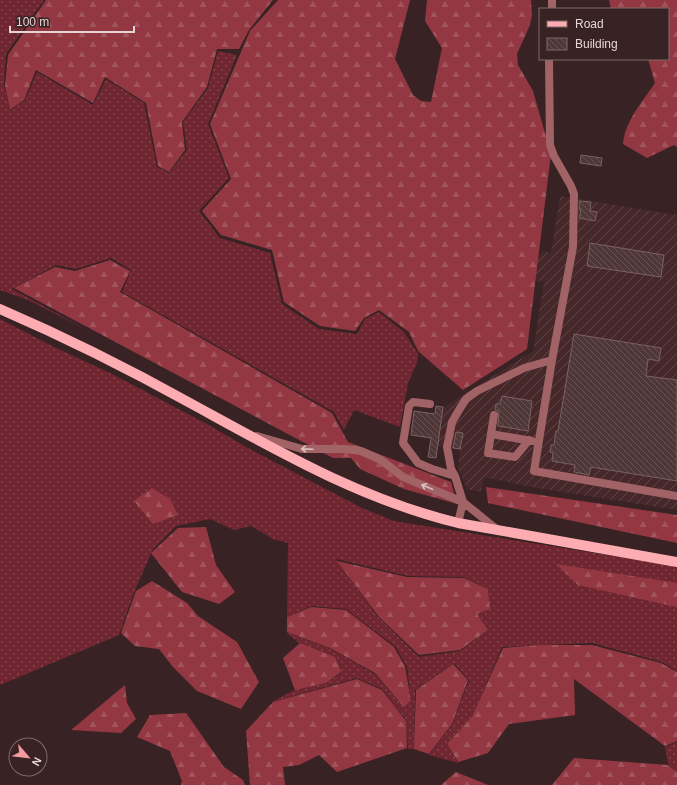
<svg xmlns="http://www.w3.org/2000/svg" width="677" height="785" viewBox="0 0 677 785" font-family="Arial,sans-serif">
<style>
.industrial{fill:url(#industrial-furrows)}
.grass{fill:url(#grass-dots);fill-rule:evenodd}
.forest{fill:url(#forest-firs)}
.building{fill:url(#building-back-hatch);stroke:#7b6162}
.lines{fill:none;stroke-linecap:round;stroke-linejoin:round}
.minor{stroke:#a26367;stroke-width:8}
.major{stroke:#fdadb2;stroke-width:10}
.oneway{stroke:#d7bebf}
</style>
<defs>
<pattern id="industrial-furrows" width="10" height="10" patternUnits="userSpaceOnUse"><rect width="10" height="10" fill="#46282a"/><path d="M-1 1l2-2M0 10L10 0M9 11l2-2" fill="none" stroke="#614648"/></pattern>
<pattern id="grass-dots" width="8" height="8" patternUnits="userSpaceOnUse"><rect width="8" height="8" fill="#702630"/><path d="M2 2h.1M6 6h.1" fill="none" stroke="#84454d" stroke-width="1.8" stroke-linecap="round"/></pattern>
<pattern id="forest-firs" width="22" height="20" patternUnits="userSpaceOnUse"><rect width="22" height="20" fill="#933843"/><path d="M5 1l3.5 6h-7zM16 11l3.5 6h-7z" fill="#a2545d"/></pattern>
<pattern id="building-back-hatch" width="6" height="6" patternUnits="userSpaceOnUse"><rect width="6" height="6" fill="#4f3738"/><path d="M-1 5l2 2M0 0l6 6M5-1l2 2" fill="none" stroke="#685354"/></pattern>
</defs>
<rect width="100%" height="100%" fill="#382223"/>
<path class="industrial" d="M560,196L677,215V510L531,487L484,477L481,492L467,489L458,469L460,449L438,446L436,458L428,457L431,438L411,435L414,411L435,414L436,406L444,407L533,351L544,282L529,279L533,254L541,255L542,251L551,253Z"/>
<path class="grass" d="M0,0H44L6,54L4,85L10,111L25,100L37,72L93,105L106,79L144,103L157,167L169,173L187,150L183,122L208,88L218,51L237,55L208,124L229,178L199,211L220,238L270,253L282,304L319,329L357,334L365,319L379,312L404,332L418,354L417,363L408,383L400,427L354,410L344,430L334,412L122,292L131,270L111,258L76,269L56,265L12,289L91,332L28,300L0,290Z
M0,319L52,346L110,373L207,424L246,447L362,508L394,521L657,563L677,567V671L662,662L592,643L502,647L472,718L447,744L458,763L429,755L452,725L469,680L454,663L415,690L414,749H408L406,720L382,689L357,678L272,702L294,690L326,683L341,673L335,657L299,643L286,632L329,648L375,674L404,707L411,701L407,667L396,647L346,609L311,606L287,617L288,543L273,539L251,526L234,530L210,519L176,526L153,549L135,590L119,635L0,685ZM336,559L408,576L464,577L488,589L490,609L477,614L488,630L460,651L419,657L377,616Z
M677,742V772L668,764L665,747Z"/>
<path class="forest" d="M46,0H273L249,30L239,49H217L207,87L182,122L185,150L169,172L158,166L146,103L105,77L93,103L36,70L24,100L10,110L5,86L8,55Z
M278,0H410L395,59L413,95L421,101L431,102L442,48L425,21L427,0H531L532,15L530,25L517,54L518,65L533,91L551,154L527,349L463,390L418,351L409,332L379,310L364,318L355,331L320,326L284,302L272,250L221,235L202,211L231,179L210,124L250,31Z
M609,0H677V147L674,145L647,158L623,144C625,121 643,101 655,83L648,59H668V9H611Z
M110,260L130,271L120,292L332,413L348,442L451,482L457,504L404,489L360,469L351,458H333L14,288L55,267L75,271Z
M486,487L677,515V543L488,503Z
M152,488L170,499L178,515L153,524L134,501Z
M206,527L216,565L235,592L219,604L182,592L151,553L178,528Z
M337,561L407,577L464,578L488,589L490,609L477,614L488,630L460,650L419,655L379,617Z
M556,564L677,583V607L578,585Z
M152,581L187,603L198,616L237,642L259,682L241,709L197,691L173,667L159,649L135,646L121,633L136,591Z
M311,607L346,610L394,647L405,666L411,701L404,707L375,673L330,648L287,632V617Z
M300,643L335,657L341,672L326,683L295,690L283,658Z
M540,645H592L661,663L677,672V741L665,746L574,679L575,715L509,724L488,753L458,762L447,744L472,717L503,648Z
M453,664L468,680L452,724L429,754L414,749L416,690Z
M357,679L382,690L406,721L407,748L337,772L319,755L299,765L283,767L285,785H250L246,731L273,702Z
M125,685L127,703L136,719L121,733L71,730Z
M186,713L224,767L243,780L245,785H181L182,781L170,751L137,737L150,715Z
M574,758L668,765L677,772V785H552Z
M456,772L488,785H441Z"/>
<path class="building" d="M581,155L602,158L601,166L580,163Z
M580,201L591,202L590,211L597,212L595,221L579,218L581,210L579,209Z
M590,243L664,255L661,277L587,266Z
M574,334L661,348L659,361L648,359L646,376L677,380V481L591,467L589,475L574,472L575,465L552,461L553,453L550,452L551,445H554L556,431H558Z
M502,396L532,401L528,431L498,426L499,411L495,410L496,404H500Z
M436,406L443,407L436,458L428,457L431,438L411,435L414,411L435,414Z
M456,432L463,433L460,449L453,448Z"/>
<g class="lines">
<path class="minor" d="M552,9V0
M549,59L550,145L554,156L571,186L574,194L573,247L552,360L534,471L677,496
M430,404L413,402L409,406L403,443L418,463L432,469L455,476
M494,415L488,453L515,457L529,440
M491,434L532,441
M257,436L302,449H346L361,451L381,460L403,477L463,502L499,531
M458,523L463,502L455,476L451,469L447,447L452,422L459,410L466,399L477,391L524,368L552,360"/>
<path class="major" d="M0,309C65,337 129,369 190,403C278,451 360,499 458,523L677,562"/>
</g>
<defs><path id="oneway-shaft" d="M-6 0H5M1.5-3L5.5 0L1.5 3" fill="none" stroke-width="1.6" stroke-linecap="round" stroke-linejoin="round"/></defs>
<g class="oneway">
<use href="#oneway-shaft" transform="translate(307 449) rotate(-178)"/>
<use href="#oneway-shaft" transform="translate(427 487) rotate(-157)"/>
</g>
<rect x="539" y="8" width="130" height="52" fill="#382223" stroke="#7d6a6a"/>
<rect x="547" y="21" width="20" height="6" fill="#fdadb2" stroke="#7d6a6a"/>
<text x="575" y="28" font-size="12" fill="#e4d5d5">Road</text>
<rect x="547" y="38" width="20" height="12" fill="url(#building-back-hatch)" stroke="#7d6a6a"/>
<text x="575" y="48" font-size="12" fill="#e4d5d5">Building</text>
<g transform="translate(28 757) rotate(118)"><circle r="19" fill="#382223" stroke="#7d6a6a"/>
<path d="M0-3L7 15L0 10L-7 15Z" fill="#f49aa0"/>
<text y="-6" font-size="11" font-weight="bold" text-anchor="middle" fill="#e4d5d5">N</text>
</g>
<path d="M10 26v6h124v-6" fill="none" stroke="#e4d5d5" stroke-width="2"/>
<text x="16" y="26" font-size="12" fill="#e4d5d5" stroke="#382223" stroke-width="3" paint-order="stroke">100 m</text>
</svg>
